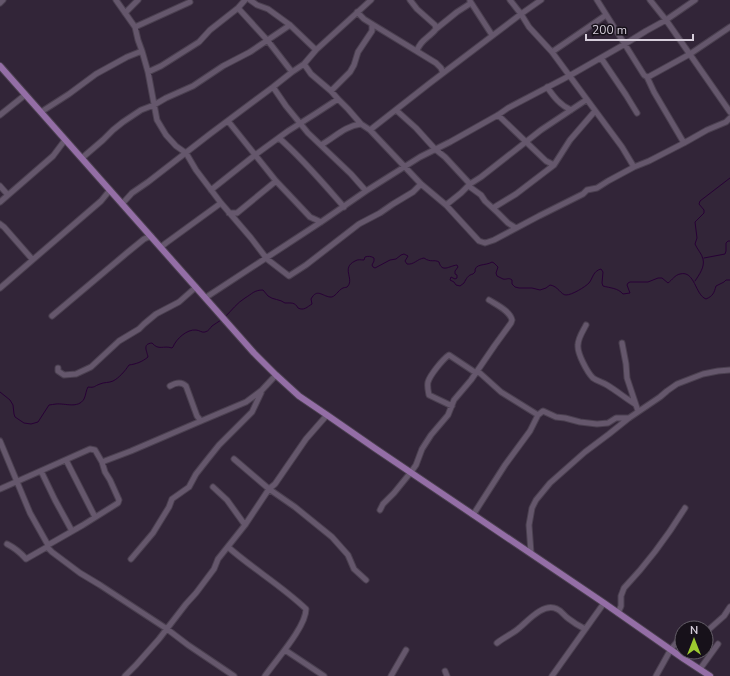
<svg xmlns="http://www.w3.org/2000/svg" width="730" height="676" viewBox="0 0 730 676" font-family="'Nunito Sans',sans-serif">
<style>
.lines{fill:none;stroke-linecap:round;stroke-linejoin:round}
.stream{stroke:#280036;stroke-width:1}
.minor-casing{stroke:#4b4050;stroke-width:7}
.major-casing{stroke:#4b4050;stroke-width:8}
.minor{stroke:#65576c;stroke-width:5}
.major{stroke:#946ea6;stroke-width:6}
</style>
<rect width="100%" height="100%" fill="#322538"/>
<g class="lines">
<path class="stream" d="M704,258L725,254L726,251V243L728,241H730
M695,281C699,275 705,267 703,259C702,254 697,249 695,244L697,238L695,222L704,213V210L699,204L700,201L730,178
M225,317C232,310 237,303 245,298C252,294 254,290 263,290C265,292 266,294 268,296C273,300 280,299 285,303C291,303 295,302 298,308C304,311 307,307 312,304L311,299C317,288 322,296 330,297C335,298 338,290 343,288C345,287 347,288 348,286C354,278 341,268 355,261C358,259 361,260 364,260L365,257C368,256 371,256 374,258V261L372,265L373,267L375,268L390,260L396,259L401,255L404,254L408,256L405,261L407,264C414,265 417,259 424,258C431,263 434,259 439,262C442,273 449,266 457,265L458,267L455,271V274L457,275V278L455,279L451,277L450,280L454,282L456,285L460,286L464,283C466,279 468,275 473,274L475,272C474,263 486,266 492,262L494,263L498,267L496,273L497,276L503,279C507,280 508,277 512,280V284L515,287L519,288H532L540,290L546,288L550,285C558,286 561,295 566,295C572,295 585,287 589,283C593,278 593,271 601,269L603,272L602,283L603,286C610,288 618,288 623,294L630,293L627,285L628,283L630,282H648L658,278H662L668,283C672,280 675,275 680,274C695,270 695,295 706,299C713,296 714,293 716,286L724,282L726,280H730
M0,392L10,400L13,405L14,414L15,417L24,423L31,424L38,422L49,405C51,405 54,404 56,404C65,403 78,409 84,399C86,395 86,390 88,387C95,388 94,386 100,384C104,382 109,383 113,381C119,378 125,371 129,365C136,364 142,362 148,357C147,351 142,344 152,343C159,351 163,345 172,348L173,347C176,339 187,329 196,330C199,330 202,333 205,332C209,331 210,328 212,326C215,324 218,322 221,320"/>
<g class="minor-casing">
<path id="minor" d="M116,0L135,27L138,40L142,51L148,72L157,120L166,135L176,146L186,153L196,170L221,203L251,238L267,259L289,276L306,265L359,224L380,213L393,204L413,192L421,184
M250,0L257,5L268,9L290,25L316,50
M410,0L417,9L435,25L436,29C429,38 420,40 417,51
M510,0L521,14L529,27L552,52L622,147L634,167
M597,0L644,75L647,77L650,76L690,54L730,27
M650,0L666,20L730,112
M470,1L492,35
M0,3L3,0
M238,8L268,41L292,72
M357,12L364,19L372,24L436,63L441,68L443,73
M125,13L138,0
M135,27L190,2
M436,29L457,12L471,3
M552,52L606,15
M601,58L626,95L637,113
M304,64L311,74L331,91L338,99L348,109L361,124L370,130L421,184L446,205L479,241L485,243L494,240L539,216L583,194L587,190L597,188L608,181L634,167L649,161L684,143L707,130L726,122L730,118
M148,72L161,66L199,42L210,30L238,8L245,0
M647,77L654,92L684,143
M273,87L286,106L308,133L351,174L366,191
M547,87C554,97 560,105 571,110
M331,91L350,72L354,65L358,52L372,31V24
M396,110L416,128L435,149L445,157L470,184V187L481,195L485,201L498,213L508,223L516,228
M41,112L69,94L96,74L127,57L142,51
M0,115L25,95
M498,115L546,161L554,165
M228,121L276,181L294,200L310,217L321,222
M370,130L430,83L521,14L541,0
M279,138C303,159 323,183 344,207
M321,145C335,137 345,126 361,124
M82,158L103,140L113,130L123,122L141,110L154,105L166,98L193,86L223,66L250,52L290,25
M0,186L8,195
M211,190L255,155L288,131L315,114L338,99
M0,202L53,156L65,140
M122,204L132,193L148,182L210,134L273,87L292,72L304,64L316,50L371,0
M446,205L461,193L470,184L481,177L541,130L586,100
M493,208L516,194L554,165L570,140L595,111
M229,213H237L276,181
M0,224L4,227L32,259
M161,247L166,243L221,203
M0,288L101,201L110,190
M205,298L321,222L366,191L420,157L450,142L498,115L508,108L569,76L625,44L646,31L666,20L695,0
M52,316L128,252L144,239L151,236
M586,325C583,331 578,338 578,345C577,353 587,372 593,378C597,381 602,382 607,385C617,391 625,398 635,404
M622,343L626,364L627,378L638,411
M58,368V371L64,375L76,374L91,367L119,341L139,329L144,324L156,314L179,302L196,287
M477,371L481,374L501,392L538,415
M170,386C175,383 181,381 186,386L197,416L201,421
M452,406L429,395C428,390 427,386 428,382C430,375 443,359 449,355L476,373
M0,441L30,513L48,545L47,547L52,552L80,573L100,585L167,629L188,645L234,676
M234,459L269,489L295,507L332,537L348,555L354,569L366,580
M66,460L95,517
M41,471L55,500L72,531
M213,487L227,500L245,525
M0,489L90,449L95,450L102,462L131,451L201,421L246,402L262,390L276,375
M380,510L383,504L394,493L411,472L416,465L422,449L431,435L448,415L454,400L471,380L495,345L511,323L512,320C510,311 497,305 489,300
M473,515L505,465L530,431L538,415L543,411L556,417L565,418L580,422L597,424L608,423L616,418H629
M7,544C15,548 20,552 26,559L47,547
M48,545L83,525L118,503L119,500L110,480L105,472L102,462
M228,547C253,569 282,586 306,609C306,627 276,660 265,676
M531,553L529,525L532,508L536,500L550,483L585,452L609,434L629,418L660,397L667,391L677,384L703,374L718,371L730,370
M131,559L153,533L169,507L172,499L189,487L196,474L207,460L219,445L252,412L261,393
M618,613L621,606V596L624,588C647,564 667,537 685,508
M706,632L724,616L730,607
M497,643C503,638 512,634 518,629C527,622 543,602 557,609C562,611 564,616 569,619C574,623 579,626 585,629
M285,650L324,676
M684,659L689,652
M700,669L718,644
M445,671L447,676
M125,676L136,665L159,639L186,604L196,593L214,569L218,559L245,525L269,489L275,484L306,439L327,415
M391,676L406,650
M552,676L604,603
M656,676L671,649L682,636"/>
</g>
<g class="major-casing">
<path id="major" d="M0,66L254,353L276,375L299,396L327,415L376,449L604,603L684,659L710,676"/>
</g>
<use href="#minor" class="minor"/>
<use href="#major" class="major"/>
</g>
<g transform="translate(694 640)"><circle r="19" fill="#17111a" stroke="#635d67"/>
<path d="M0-3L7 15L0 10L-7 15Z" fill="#9dca30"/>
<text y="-6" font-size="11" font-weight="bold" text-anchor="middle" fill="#d6cedb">N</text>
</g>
<path d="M586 34v6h107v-6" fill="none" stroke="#d6cedb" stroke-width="2"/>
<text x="592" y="34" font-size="12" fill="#d6cedb" stroke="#17111a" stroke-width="3" paint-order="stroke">200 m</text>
</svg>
